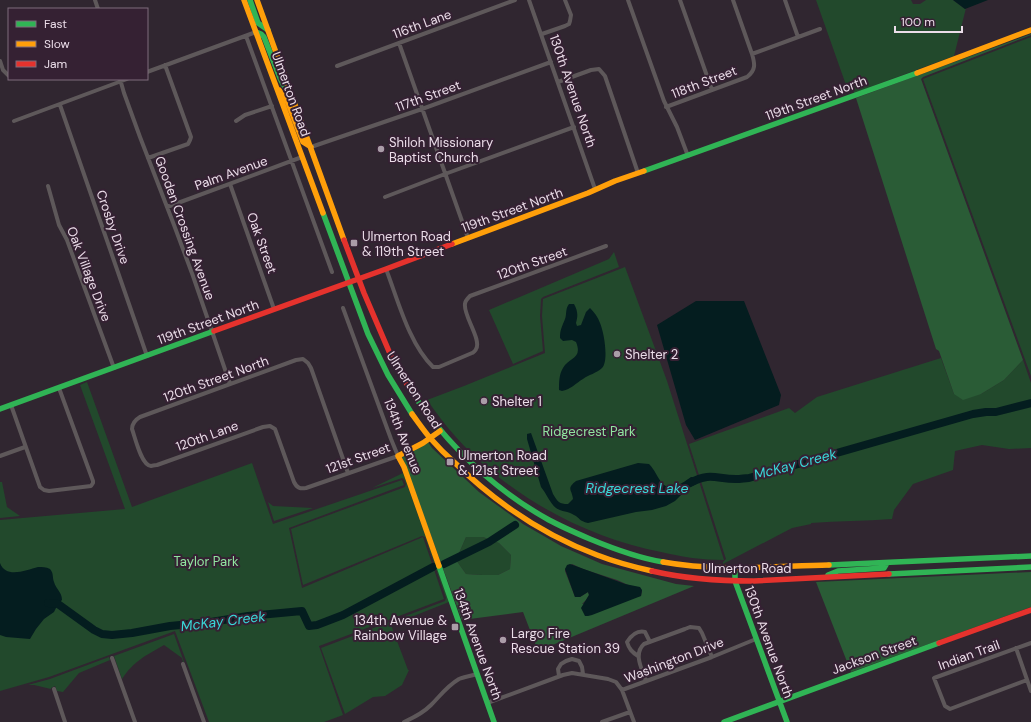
<svg xmlns="http://www.w3.org/2000/svg" width="1031" height="722" viewBox="0 0 1031 722" font-family="'DM Sans',sans-serif">
<style>
.green{fill:#22492c}
.forest{fill:#2a5c36;fill-rule:evenodd}
.water{fill:#041d1f}
.lines{fill:none;stroke-linecap:round;stroke-linejoin:round}
.river{stroke:#041d1f;stroke-width:8}
.street{stroke:#5e585a;stroke-width:4}
.fast{stroke:#30b455;stroke-width:5.5}
.slow{stroke:#ff9f0a;stroke-width:5.5}
.jam{stroke:#e5322d;stroke-width:5.5}
.poi-dot{fill:#aa9da8;stroke:#352133;stroke-width:1.5}
.labels{text-anchor:middle;dominant-baseline:central;stroke-width:4;stroke-linejoin:round;paint-order:stroke}
.street-label{font-size:13px;fill:#ebdde9;stroke:#352133}
.poi-label{font-size:13px;fill:#ebdde9;stroke:#352133;text-anchor:start}
.park-label{font-size:13px;fill:#91e5a0;stroke:#352133}
.water-label{font-size:14px;font-style:italic;fill:#39d8d9;stroke:#352133}
</style>
<rect width="100%" height="100%" fill="#302630"/>
<path class="green" d="M816,0H911L913,4H920L926,0H953L965,9L966,8L954,56L854,93L851,83L846,85Z
M1031,37V376L923,79Z
M614,252L619,267L543,297L541,299L540,316L543,351L513,364L489,310L609,259Z
M625,267L667,381L724,560C702,560 682,557 661,552C584,537 507,495 455,436C445,425 436,412 427,400L464,386L545,353L542,316L543,299Z
M941,358L954,394H981L1004,380L1023,360L1031,383V448L1009,449L982,445L955,451L953,470L913,484L894,510L892,519C865,521 838,521 811,523V524L792,528L723,564V562L726,559L689,444L789,408L795,413L817,397Z
M87,382L132,507L252,463L273,524L402,480L404,485L289,528L302,588L423,537L444,599L319,646L343,715L324,722H209L175,631L49,677L0,691V520L125,509L80,385Z
M403,473L449,602L391,625L408,670H409L402,685L385,696L373,697L345,714L321,648L445,601L446,598L425,537L422,536L303,585L291,529L405,487L406,484L404,479L402,478L372,488Z
M0,482H2L7,507L20,516L0,518Z
M268,502L273,506L313,508L274,521Z
M466,537H483L499,543L511,555L510,569L498,575H482L466,574L456,560Z
M174,634L184,662H183L182,658L164,645C145,656 134,661 122,679L114,656Z
M109,657L110,660L79,673L63,692L57,691L55,686L51,688V689L34,685H28L50,679Z"/>
<path class="forest" d="M1031,34V35L923,77L921,79L1023,360L1004,380L981,394L963,400L954,394L939,351L936,349L856,98Z
M428,442L432,448L479,492L523,524L561,546L602,564L676,584L694,586L538,651L523,612L462,620L402,457ZM466,537H483L499,543L511,555L510,569L498,575H482L466,574L456,560ZM572,564L583,569L617,580L642,591L641,596L582,604L586,600L589,595L588,592L580,597H575L565,571V569Z
M1031,572V607L851,672L816,582Z"/>
<path class="water" d="M953,0H988L965,9Z
M696,301H744L781,395L779,405L695,440L686,425L657,325Z
M569,304H574C578,311 578,316 576,323L577,326L581,325L586,312L590,308C594,312 598,317 600,323C604,332 609,361 602,368C597,373 588,375 583,379C576,383 570,390 562,391L559,390C559,383 559,374 563,368C569,357 583,359 576,342L572,340L563,341L560,338C560,329 562,327 565,319C567,314 565,309 569,304Z
M531,433L553,494C558,502 559,504 568,504L573,499C572,489 566,489 576,481L638,463L649,464C655,470 657,477 662,483C670,493 684,482 691,477L698,478L696,484L687,489L675,501L666,506L652,510L636,512L588,523C579,521 580,518 574,515C568,511 562,512 556,508C550,503 546,493 541,487L527,439V434Z
M0,563C6,579 26,570 38,567C42,567 46,567 50,569C54,574 52,576 54,582C56,589 62,592 62,600L58,604L54,612L44,619L36,629L30,639L6,637L0,635Z
M570,564L625,584L640,587L642,590L641,596L592,615L588,616H585L581,608L589,595L588,592L580,597H575L565,569L567,565Z"/>
<g class="lines">
<path class="river" d="M690,483C710,472 716,479 736,479C741,479 745,478 749,478L973,414L986,412H996L1031,403
M444,564L489,542L515,525
M48,603L58,604L94,630L102,634L112,635L132,633L170,626L211,622L248,616L302,611L309,626L317,625L343,615L433,567"/>
<path class="street" d="M95,0L98,9
M529,0L595,189
M628,0L664,101L677,127L688,156
M680,0L712,90
M733,0L752,54
M785,0L798,37
M542,34L565,26L569,24L570,21L571,15L565,0
M246,36L332,272
M399,43L468,238
M0,61L3,70L9,76
M337,66L515,0
M147,72L256,32
M120,79L124,93L140,137L174,225L193,276L230,384
M558,82L591,70L599,69L605,76L638,173
M60,105L147,356
M666,107L747,77C756,70 755,64 752,54L820,29
M14,121L127,79
M236,121L245,115L272,106
M311,147L422,109L551,62
M148,158L188,144L190,140L191,137L165,65
M230,184L274,309
M48,186L59,225L67,240L114,368
M385,197L445,174L574,127
M167,207L302,157
M386,269C398,300 409,344 433,367H439L472,353C473,353 476,350 476,349C482,340 463,315 465,304C465,301 468,298 470,296L606,246
M343,308L391,439L398,456L306,488C300,489 297,488 294,482L275,429L270,426L263,427L157,465C156,465 151,466 151,466C141,465 135,437 132,429C132,423 135,420 140,417L296,360L303,359L308,363L311,368L348,473
M11,405L40,487L44,490L49,491L91,486L93,483V481L59,388
M0,456L25,447
M1016,648L1031,691
M638,656C632,652 629,649 627,642C631,636 637,630 645,632L650,642
M112,658L135,722
M183,664L204,722
M559,676L558,669L561,664L566,661L572,659L579,661L582,667L583,674
M1027,680L950,709L945,706L934,678L1031,643
M646,681C642,669 633,654 644,644L685,629L690,627L699,628L702,633L712,657
M54,689L65,722
M622,690L634,722
M487,703L563,675L572,673L608,679L616,682L622,690L712,657L756,639
M404,722C413,718 423,713 431,705C440,696 447,686 459,679C464,677 471,676 477,674
M602,722L630,712"/>
<path class="fast" d="M250,0L258,23L268,30
M256,32L261,34L264,37L280,78L283,84L288,90
M644,171L917,73
M323,213L368,334L388,375L412,414
M415,397C450,447 495,490 549,520C562,527 576,533 590,539C614,549 638,558 663,562
M0,409L214,331
M829,565L1031,556
M439,566L494,722
M735,568V581L787,722
M889,574L1031,567
M828,575L838,571L884,568L887,563
M724,722L939,643"/>
<path class="slow" d="M244,0L323,213
M257,0L344,240
M917,73L1031,30
M279,90L287,100L303,142L311,147
M452,244L588,193L615,181L644,171
M412,414C418,422 424,431 431,439C438,447 446,455 454,462C495,502 543,535 597,555C615,562 634,567 652,571
M663,562C718,572 774,566 829,565
M439,566L404,467L398,456L423,443L440,431"/>
<path class="jam" d="M344,240L364,293L394,363L415,397
M214,331L386,269L452,244
M652,571C686,579 720,581 754,581L889,574
M939,643L1031,610"/>
</g>
<g class="poi-dot">
<circle cx="381" cy="149" r="4"/>
<rect x="350" y="239" width="8" height="8" rx="2"/>
<circle cx="617" cy="354" r="4"/>
<circle cx="484" cy="401" r="4"/>
<rect x="446" y="458" width="8" height="8" rx="2"/>
<rect x="451" y="623" width="8" height="8" rx="2"/>
<circle cx="503" cy="640" r="4"/>
</g>
<g class="labels">
<g class="street-label">
<text transform="translate(422 24) rotate(-20)">116th Lane</text>
<text transform="translate(704 82) rotate(-21)">118th Street</text>
<text transform="translate(573 91) rotate(71)">130th Avenue North</text>
<text transform="translate(291 94) rotate(70)">Ulmerton Road</text>
<text transform="translate(428 96) rotate(-20)">117th Street</text>
<text transform="translate(816 98) rotate(-20)">119th Street North</text>
<text transform="translate(231 173) rotate(-20)">Palm Avenue</text>
<text transform="translate(512 210) rotate(-20)">119th Street North</text>
<text transform="translate(113 227) rotate(71)">Crosby Drive</text>
<text transform="translate(185 228) rotate(70)">Gooden Crossing Avenue</text>
<text transform="translate(262 243) rotate(70)">Oak Street</text>
<text transform="translate(532 263) rotate(-20)">120th Street</text>
<text transform="translate(89 274) rotate(69)">Oak Village Drive</text>
<text transform="translate(208 322) rotate(-20)">119th Street North</text>
<text transform="translate(216 379) rotate(-20)">120th Street North</text>
<text transform="translate(414 390) rotate(57)">Ulmerton Road</text>
<text transform="translate(207 436) rotate(-20)">120th Lane</text>
<text transform="translate(403 436) rotate(68)">134th Avenue</text>
<text transform="translate(358 458) rotate(-20)">121st Street</text>
<text x="747" y="568">Ulmerton Road</text>
<text transform="translate(769 642) rotate(70)">130th Avenue North</text>
<text transform="translate(478 644) rotate(70)">134th Avenue North</text>
<text transform="translate(874 655) rotate(-20)">Jackson Street</text>
<text transform="translate(969 655) rotate(-20)">Indian Trail</text>
<text transform="translate(674 660) rotate(-21)">Washington Drive</text>
</g>
<g class="poi-label">
<text x="389" y="142">Shiloh Missionary<tspan x="389" dy="15">Baptist Church</tspan></text>
<text x="362" y="236">Ulmerton Road<tspan x="362" dy="15">&amp; 119th Street</tspan></text>
<text x="625" y="354">Shelter 2</text>
<text x="492" y="401">Shelter 1</text>
<text x="458" y="455">Ulmerton Road<tspan x="458" dy="15">&amp; 121st Street</tspan></text>
<text x="447" y="620" text-anchor="end">134th Avenue &amp;<tspan x="447" dy="15">Rainbow Village</tspan></text>
<text x="511" y="633">Largo Fire<tspan x="511" dy="15">Rescue Station 39</tspan></text>
</g>
<g class="park-label">
<text x="589" y="431">Ridgecrest Park</text>
<text x="206" y="561">Taylor Park</text>
</g>
<g class="water-label">
<text transform="translate(795 464) rotate(-15)">McKay Creek</text>
<text x="637" y="488">Ridgecrest Lake</text>
<text transform="translate(223 621) rotate(-7)">McKay Creek</text>
</g>
</g>
<rect x="8" y="8" width="140" height="72" fill="#352133" stroke="#7e6c7c"/>
<rect x="16" y="21" width="20" height="6" fill="#30b455" stroke="#7e6c7c"/>
<text x="44" y="28" font-size="12" fill="#ebdde9">Fast</text>
<rect x="16" y="41" width="20" height="6" fill="#ff9f0a" stroke="#7e6c7c"/>
<text x="44" y="48" font-size="12" fill="#ebdde9">Slow</text>
<rect x="16" y="61" width="20" height="6" fill="#e5322d" stroke="#7e6c7c"/>
<text x="44" y="68" font-size="12" fill="#ebdde9">Jam</text>
<path d="M895 26v6h67v-6" fill="none" stroke="#ebdde9" stroke-width="2"/>
<text x="901" y="26" font-size="12" fill="#ebdde9" stroke="#352133" stroke-width="3" paint-order="stroke">100 m</text>
</svg>
